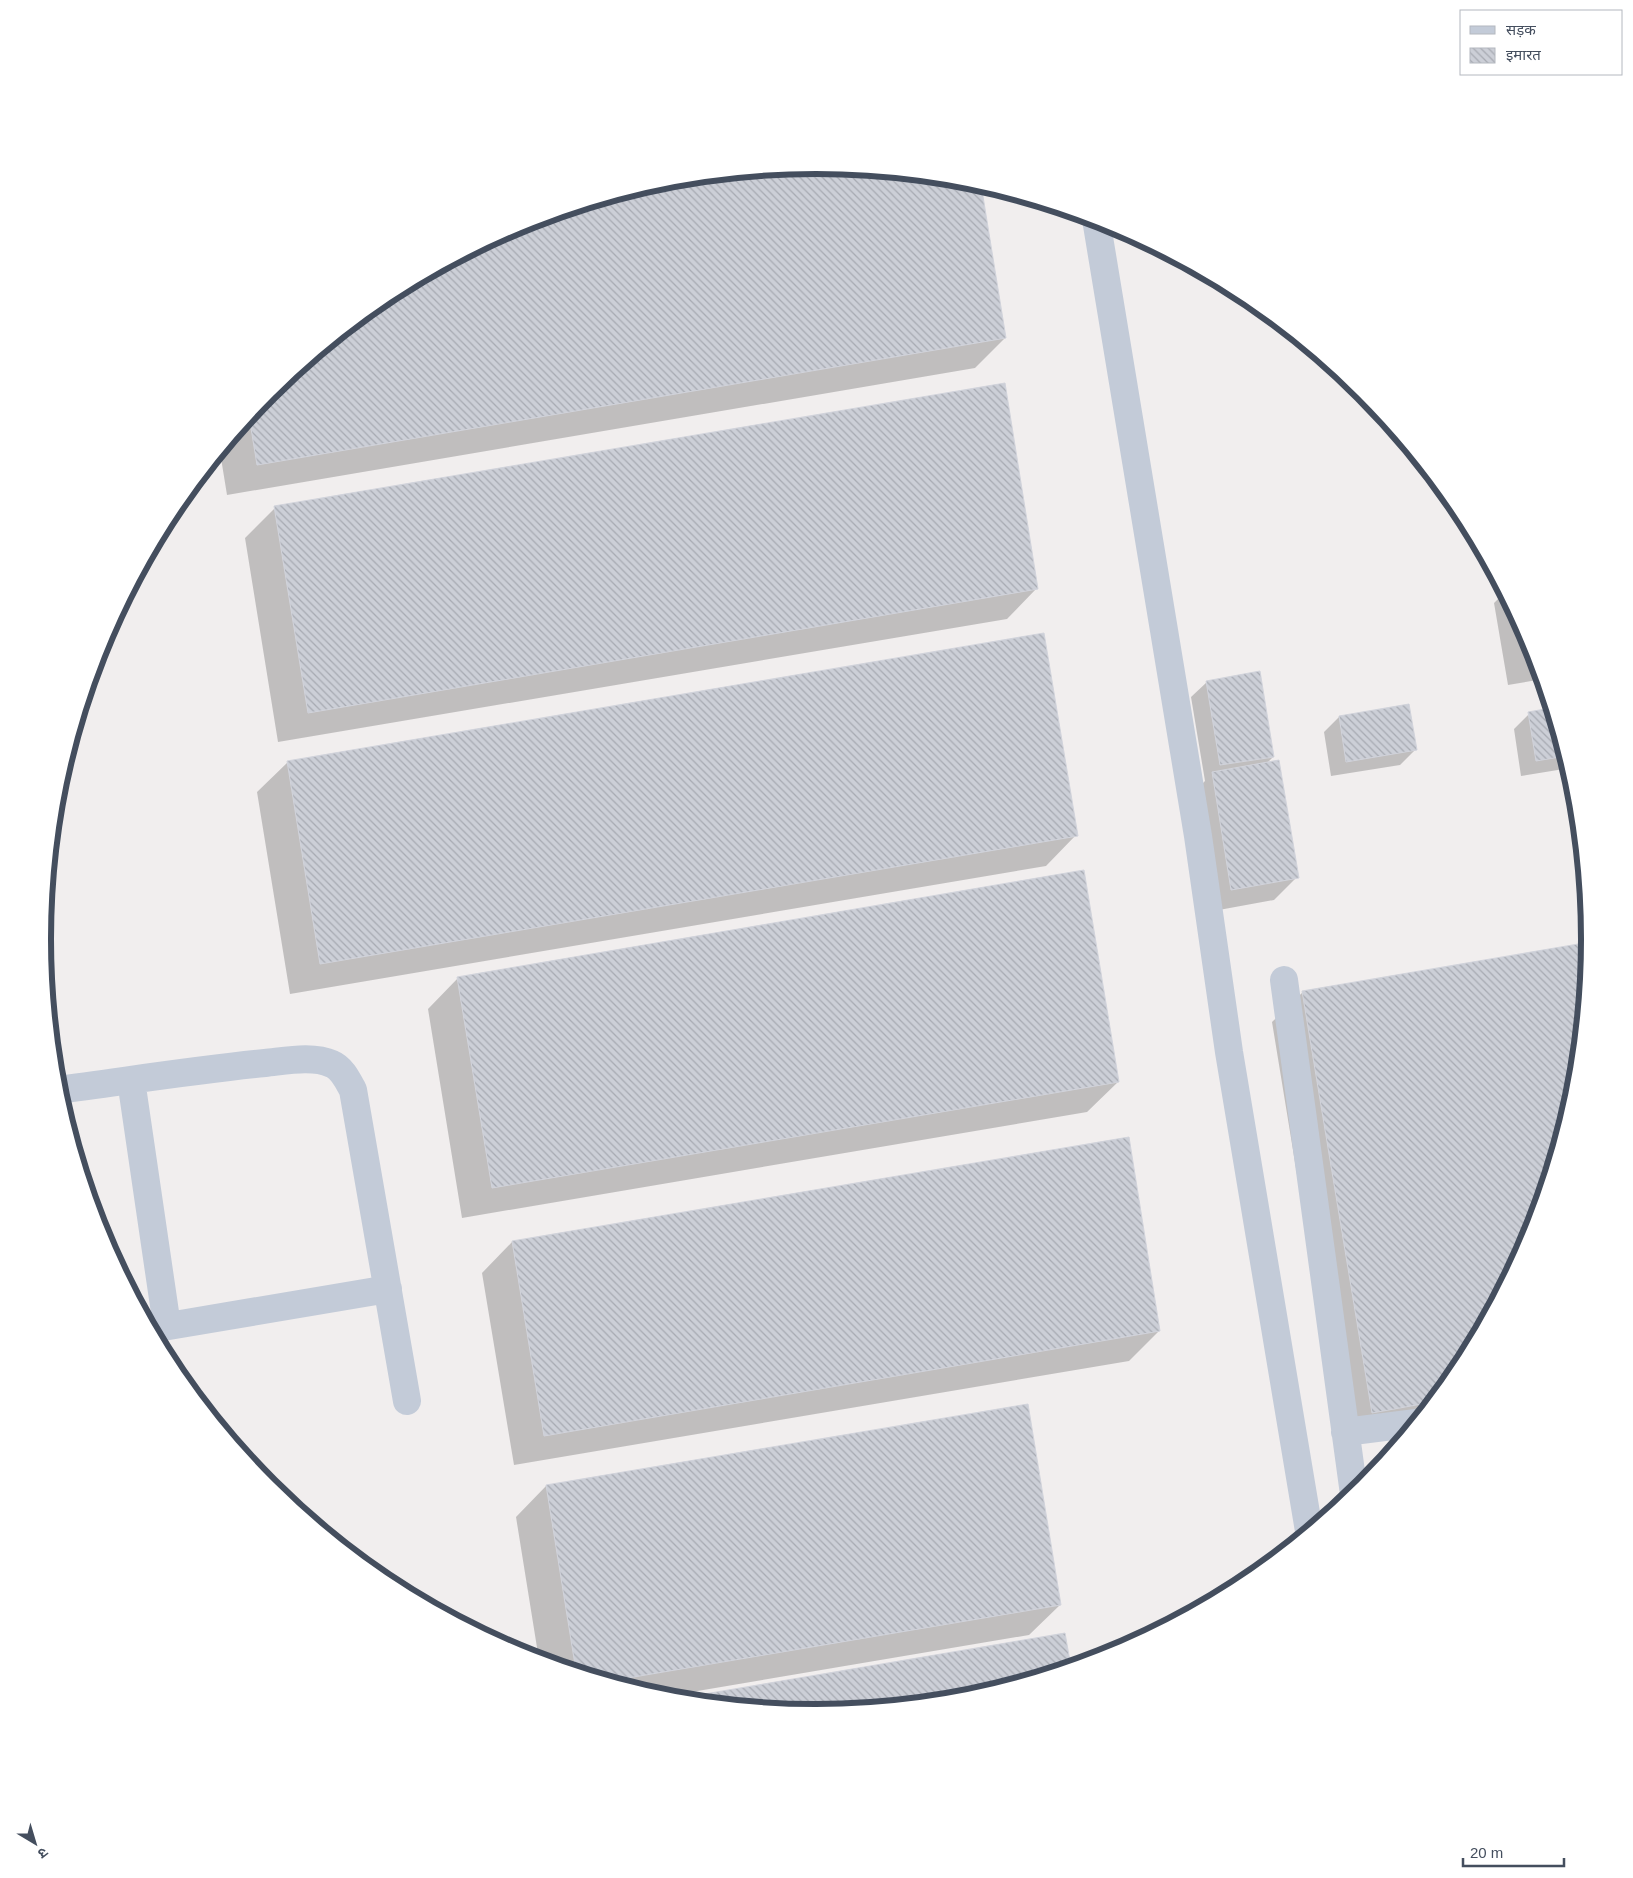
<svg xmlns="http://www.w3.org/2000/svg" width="1633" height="1878" viewBox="0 0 1633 1878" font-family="Helvetica,'Noto Sans Devanagari',sans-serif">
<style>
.shadow{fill:#0003}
.building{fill:url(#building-back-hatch);stroke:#d1d3db}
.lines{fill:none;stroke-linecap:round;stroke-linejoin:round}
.minor{stroke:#c3cbd8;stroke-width:28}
.rim{fill:none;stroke:#444e5e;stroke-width:6}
</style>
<defs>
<pattern id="building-back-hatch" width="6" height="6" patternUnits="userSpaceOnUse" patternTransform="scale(1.25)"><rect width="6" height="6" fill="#cccfd7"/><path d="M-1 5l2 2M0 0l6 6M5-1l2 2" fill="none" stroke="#a7aab2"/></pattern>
</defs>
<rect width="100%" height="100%" fill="#f1eeee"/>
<path class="shadow" d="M817,165L968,180L980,184L1005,338L975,368L227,495L220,452L269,392L387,295L521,224L666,180Z
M275,508L1037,588L1007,619L278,742L245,538Z
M1505,592L1532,643L1543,679L1508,685L1494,603Z
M1207,682L1273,757L1266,764L1297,877L1274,900L1208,912L1190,796L1205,781L1191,697Z
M1552,710L1570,768L1521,776L1514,729L1529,714Z
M1339,717L1416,749L1400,765L1331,776L1324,732Z
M288,762L1076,835L1046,866L290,994L257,792Z
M1590,943L1576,1090L1531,1235L1460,1369L1409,1431L1341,1443L1272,1022L1303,992Z
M458,978L1118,1082L1087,1112L462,1218L428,1009Z
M512,1242L1159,1331L1129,1361L514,1465L482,1273Z
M1027,1406L1060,1605L1029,1635L662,1697L539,1660L516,1517L546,1486Z
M1380,1467L1364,1486L1343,1498L1373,1468Z
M1064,1634L1070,1667L967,1698L816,1713L680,1699Z"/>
<path class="building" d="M817,165L968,180L981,184L1006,338L257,465L249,416L269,392L387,295L521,224L666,180Z
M1005,383L1038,589L308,713L274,506Z
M1525,631L1532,643L1537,662L1531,663Z
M1044,633L1078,836L320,964L287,761Z
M1260,671L1274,757L1220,765L1206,681Z
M1409,704L1417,750L1346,762L1339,716Z
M1551,708L1566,756L1536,761L1528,712Z
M1279,760L1299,878L1231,890L1212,772Z
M1084,870L1119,1082L492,1188L457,977Z
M1590,942L1576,1090L1531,1235L1460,1369L1433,1402L1372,1413L1302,991Z
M1129,1137L1160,1331L544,1436L512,1241Z
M1028,1404L1061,1605L610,1681L576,1671L546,1485Z
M1065,1633L1071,1667L967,1698L816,1713L675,1699Z"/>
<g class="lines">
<path class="minor" d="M1096,219L1198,836L1229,1052L1309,1531
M1284,980L1354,1494
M131,1080L167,1326
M57,1090C126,1081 195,1070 265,1063C285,1061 313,1055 332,1064C342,1068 348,1081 353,1090L407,1401
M151,1329L388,1289
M1345,1432L1416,1423"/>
</g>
<path d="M0 0H1633V1878H0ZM51 939a765 765 0 1 1 1530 0a765 765 0 1 1-1530 0Z" fill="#fff" fill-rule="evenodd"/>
<path class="rim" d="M51 939a765 765 0 1 1 1530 0a765 765 0 1 1-1530 0Z"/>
<rect x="1460" y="10" width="162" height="65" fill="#ffffff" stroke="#b4b8bf"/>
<rect x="1470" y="26" width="25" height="8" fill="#c3cbd8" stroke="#b4b8bf"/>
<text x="1506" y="35" font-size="15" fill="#444e5e">सड़क</text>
<rect x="1470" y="48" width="25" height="15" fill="url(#building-back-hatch)" stroke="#b4b8bf"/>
<text x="1506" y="60" font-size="15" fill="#444e5e">इमारत</text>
<g transform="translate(35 1843) rotate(142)" stroke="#ffffff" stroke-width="4" paint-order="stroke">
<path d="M0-4L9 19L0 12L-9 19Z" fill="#444e5e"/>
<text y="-8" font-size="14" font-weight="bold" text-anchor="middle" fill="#444e5e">उ</text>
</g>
<path d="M1463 1858v8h101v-8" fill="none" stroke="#444e5e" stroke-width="2.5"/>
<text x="1470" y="1858" font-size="15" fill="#444e5e" stroke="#ffffff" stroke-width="4" paint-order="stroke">20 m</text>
</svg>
